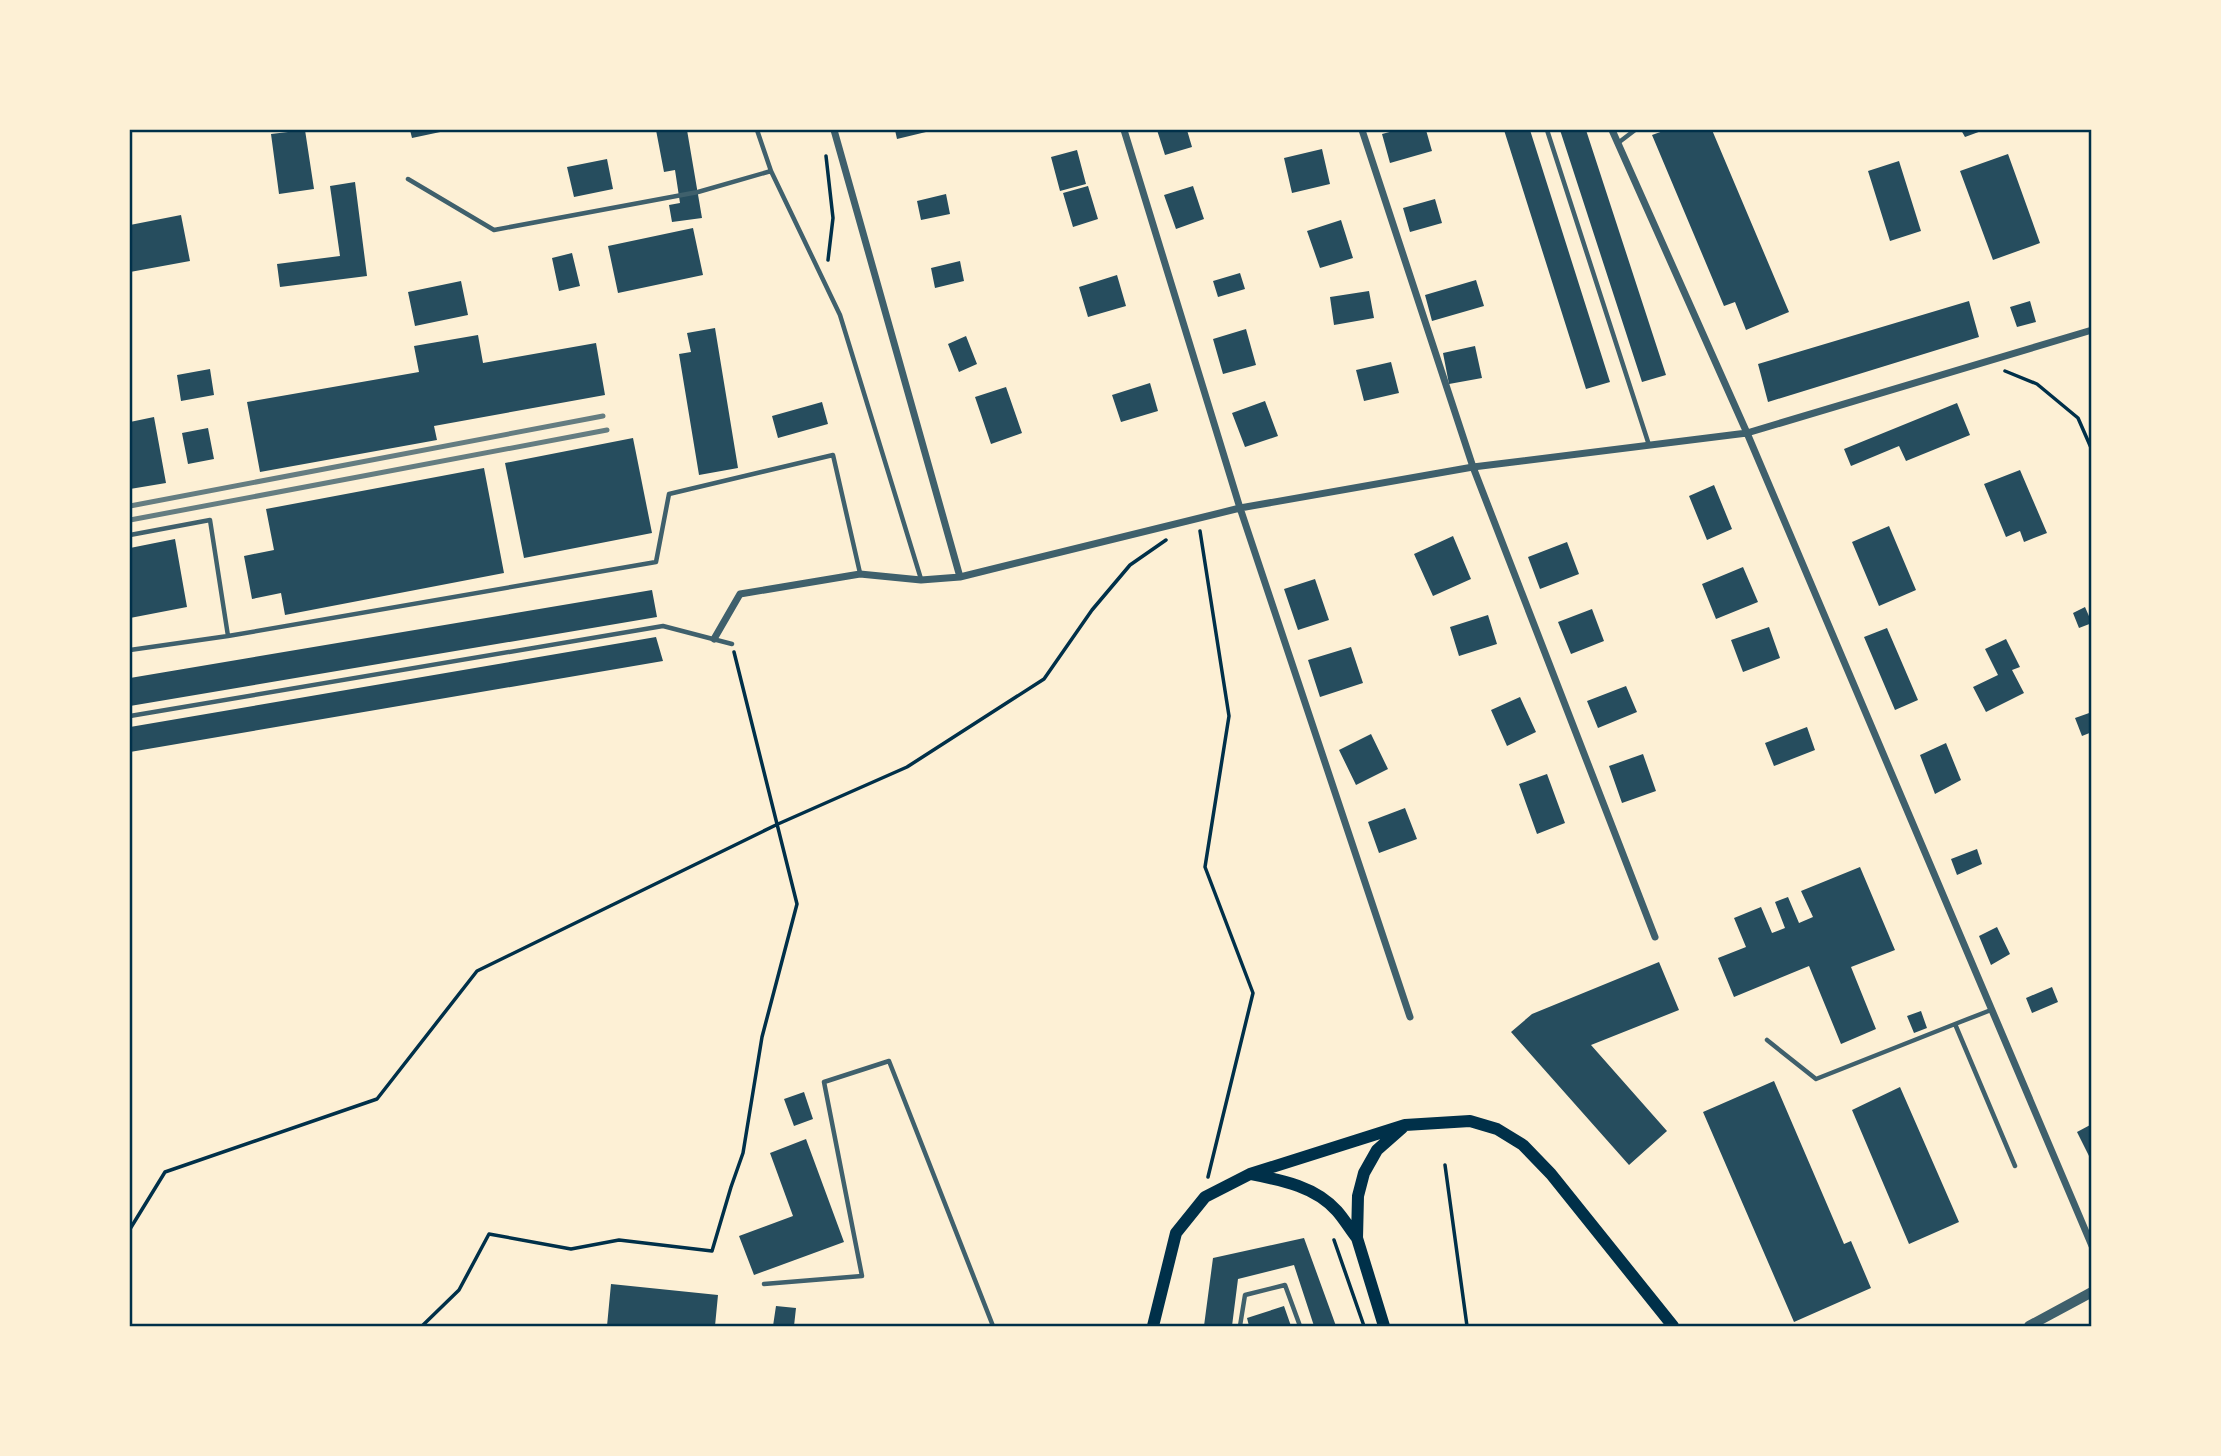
<svg xmlns="http://www.w3.org/2000/svg" width="2221" height="1456" viewBox="0 0 2221 1456" font-family="'Noto Sans',sans-serif">
<style>
.building{fill:#264d5e}
.lines{fill:none;stroke-linecap:round;stroke-linejoin:round}
.path{stroke:#003049;stroke-width:3.5}
.service{stroke:#3f606c;stroke-width:4.5}
.minor{stroke:#3f606c;stroke-width:7}
.tertiary{stroke:#3f606c;stroke-width:10}
.secondary{stroke:#003049;stroke-width:12}
.rail{stroke:#657d81;stroke-width:5}
.neatline{fill:none;stroke:#003049;stroke-width:2.5}
</style>
<rect width="100%" height="100%" fill="#fdf0d5"/>
<path class="building" d="M305,130L314,189L279,194L271,134Z
M410,130H445V131L412,138Z
M656,130H687L702,218L672,222L669,205L680,203L675,170L664,172Z
M895,130H925L926,132L897,139Z
M1157,130H1187L1192,147L1165,155Z
M1397,130H1426L1432,151L1390,163L1382,134Z
M1504,130H1530L1610,382L1586,389Z
M1560,130H1586L1666,375L1642,382Z
M1666,130H1712L1789,312L1746,330L1735,302L1724,306L1652,135Z
M1961,130H1984L1965,137Z
M1322,149L1330,184L1292,193L1284,158Z
M1077,150L1086,184L1060,191L1051,157Z
M2008,154L2040,243L1993,260L1960,171Z
M607,159L613,189L574,197L567,167Z
M1899,161L1921,231L1890,241L1868,171Z
M355,182L367,276L280,287L277,264L340,256L330,186Z
M1088,186L1098,219L1073,227L1063,193Z
M1193,186L1204,219L1176,229L1164,195Z
M946,194L950,214L921,220L917,201Z
M1435,199L1442,223L1410,232L1403,208Z
M181,215L190,261L130,272V225Z
M1341,220L1353,258L1320,268L1307,231Z
M693,228L703,275L618,293L608,246Z
M572,253L580,286L559,291L552,258Z
M960,261L964,281L935,288L931,268Z
M1240,273L1245,289L1218,297L1213,281Z
M1117,275L1126,306L1088,317L1079,287Z
M1476,280L1484,306L1432,321L1425,295Z
M461,281L468,315L415,326L408,292Z
M1369,291L1374,318L1334,325L1330,297Z
M1969,301L1979,337L1768,402L1758,364Z
M2030,301L2036,322L2017,327L2010,307Z
M715,328L738,468L699,475L679,354L691,352L687,333Z
M1246,329L1256,365L1223,374L1213,339Z
M478,335L483,363L596,343L605,395L434,426L437,440L260,472L247,402L419,372L414,346Z
M966,336L977,364L959,372L948,344Z
M1475,346L1482,378L1449,384L1443,353Z
M1391,362L1399,393L1364,401L1356,370Z
M210,369L214,395L181,401L177,375Z
M1150,383L1158,411L1121,422L1112,395Z
M1006,387L1022,433L991,444L975,397Z
M1265,401L1278,436L1245,447L1232,413Z
M822,402L828,424L778,438L772,416Z
M1957,403L1970,435L1906,461L1899,446L1851,466L1844,449Z
M154,417L166,483L130,489V422Z
M208,428L214,459L188,464L182,433Z
M633,438L652,533L524,558L505,463Z
M484,468L504,573L285,615L281,593L252,599L244,556L274,550L266,509Z
M2020,470L2047,533L2024,542L2020,531L2006,537L1984,484Z
M1714,485L1732,529L1707,540L1689,496Z
M1889,526L1916,590L1879,606L1852,542Z
M1453,536L1471,579L1433,596L1414,554Z
M175,539L187,607L130,618V548Z
M1567,542L1579,574L1540,589L1528,557Z
M1743,567L1758,602L1716,619L1702,584Z
M1315,579L1329,620L1298,630L1284,589Z
M652,590L657,617L130,706V678Z
M2085,607L2092,623L2079,628L2073,613Z
M1592,609L1604,641L1571,654L1558,622Z
M1488,615L1497,644L1459,656L1450,627Z
M1769,627L1780,658L1743,672L1731,640Z
M1887,628L1918,700L1895,710L1864,637Z
M656,637L663,661L130,752V727Z
M2006,639L2020,667L2012,670L2024,693L1986,712L1973,687L1998,675L1985,649Z
M1351,647L1363,683L1320,697L1308,660Z
M1626,686L1637,712L1598,728L1587,701Z
M1520,697L1536,732L1507,746L1491,710Z
M2092,712V732L2082,736L2075,718Z
M1807,727L1815,750L1774,766L1765,743Z
M1371,734L1388,769L1356,785L1339,750Z
M1946,743L1961,780L1935,794L1920,755Z
M1643,754L1656,791L1622,803L1609,766Z
M1547,774L1565,823L1537,834L1519,784Z
M1405,808L1417,839L1379,853L1368,822Z
M1977,849L1982,864L1957,875L1951,859Z
M1860,867L1895,950L1851,967L1876,1029L1841,1044L1809,966L1734,997L1718,958L1746,947L1734,918L1761,907L1772,933L1785,928L1775,902L1788,897L1799,923L1813,917L1801,891Z
M1997,927L2010,954L1991,965L1979,936Z
M1659,962L1679,1010L1591,1045L1667,1131L1629,1165L1511,1032L1532,1014Z
M2052,987L2058,1002L2032,1013L2026,998Z
M1921,1011L1927,1028L1914,1033L1907,1016Z
M1774,1081L1844,1244L1851,1241L1871,1288L1794,1322L1703,1112Z
M1900,1087L1959,1222L1909,1244L1852,1110Z
M804,1092L813,1119L794,1126L784,1099Z
M2092,1124V1162L2077,1132Z
M806,1139L844,1242L754,1275L739,1236L793,1216L770,1153Z
M1304,1238L1336,1326H1314L1294,1265L1238,1279L1232,1326H1204L1213,1258Z
M611,1284L718,1295L715,1326H607Z
M776,1306L796,1308L794,1326H773Z
M1284,1306L1291,1326H1249L1247,1318Z"/>
<g class="lines">
<path class="path" d="M826,156L833,218L828,260
M2005,371L2037,384L2078,418L2092,450
M1200,531L1229,716L1205,867L1253,993L1208,1177
M1445,1165L1467,1326
M130,1229L165,1172L377,1099L477,971L778,824L907,767L1044,679L1092,610L1130,565L1166,540
M1334,1240L1364,1326
M422,1326L459,1290L489,1234L571,1249L619,1240L712,1251L731,1187L743,1153L762,1037L797,904L734,652"/>
<path class="service" d="M757,130L771,171
M1547,130L1649,445
M1618,143L1635,130
M408,179L494,230L698,192L771,171L840,315L921,579
M130,535L210,520L228,636
M130,650L228,636L656,562L669,494L833,455L860,573
M130,716L663,626L732,644
M1991,1010L1955,1024L2015,1166
M1767,1040L1816,1079L1955,1024
M764,1284L862,1276L824,1082L889,1061L993,1326
M1240,1326L1245,1295L1285,1285L1300,1326"/>
<path class="minor" d="M834,130L960,577
M1124,130L1240,508L1410,1017
M1362,130L1473,467L1655,937
M1612,130L1747,433L2092,1246
M714,639L740,594L860,574L921,580L960,577L1240,508L1473,467L1747,433L2092,330"/>
<path class="tertiary" d="M2029,1326L2092,1292"/>
<path class="secondary" d="M1250,1174C1281,1180 1315,1186 1337,1211C1344,1219 1350,1229 1357,1238
M1153,1326L1176,1233L1205,1197L1250,1174L1405,1125L1470,1121L1497,1129L1523,1145L1551,1174L1673,1326
M1384,1326L1357,1238L1358,1196L1364,1173L1377,1150L1402,1128"/>
<path class="rail" d="M130,506L603,416
M130,520L607,430"/>
</g>
<rect width="2221" height="1456" fill="none" stroke="#fdf0d5" stroke-width="262"/>
<rect x="131" y="131" width="1959" height="1194" class="neatline"/>
</svg>
